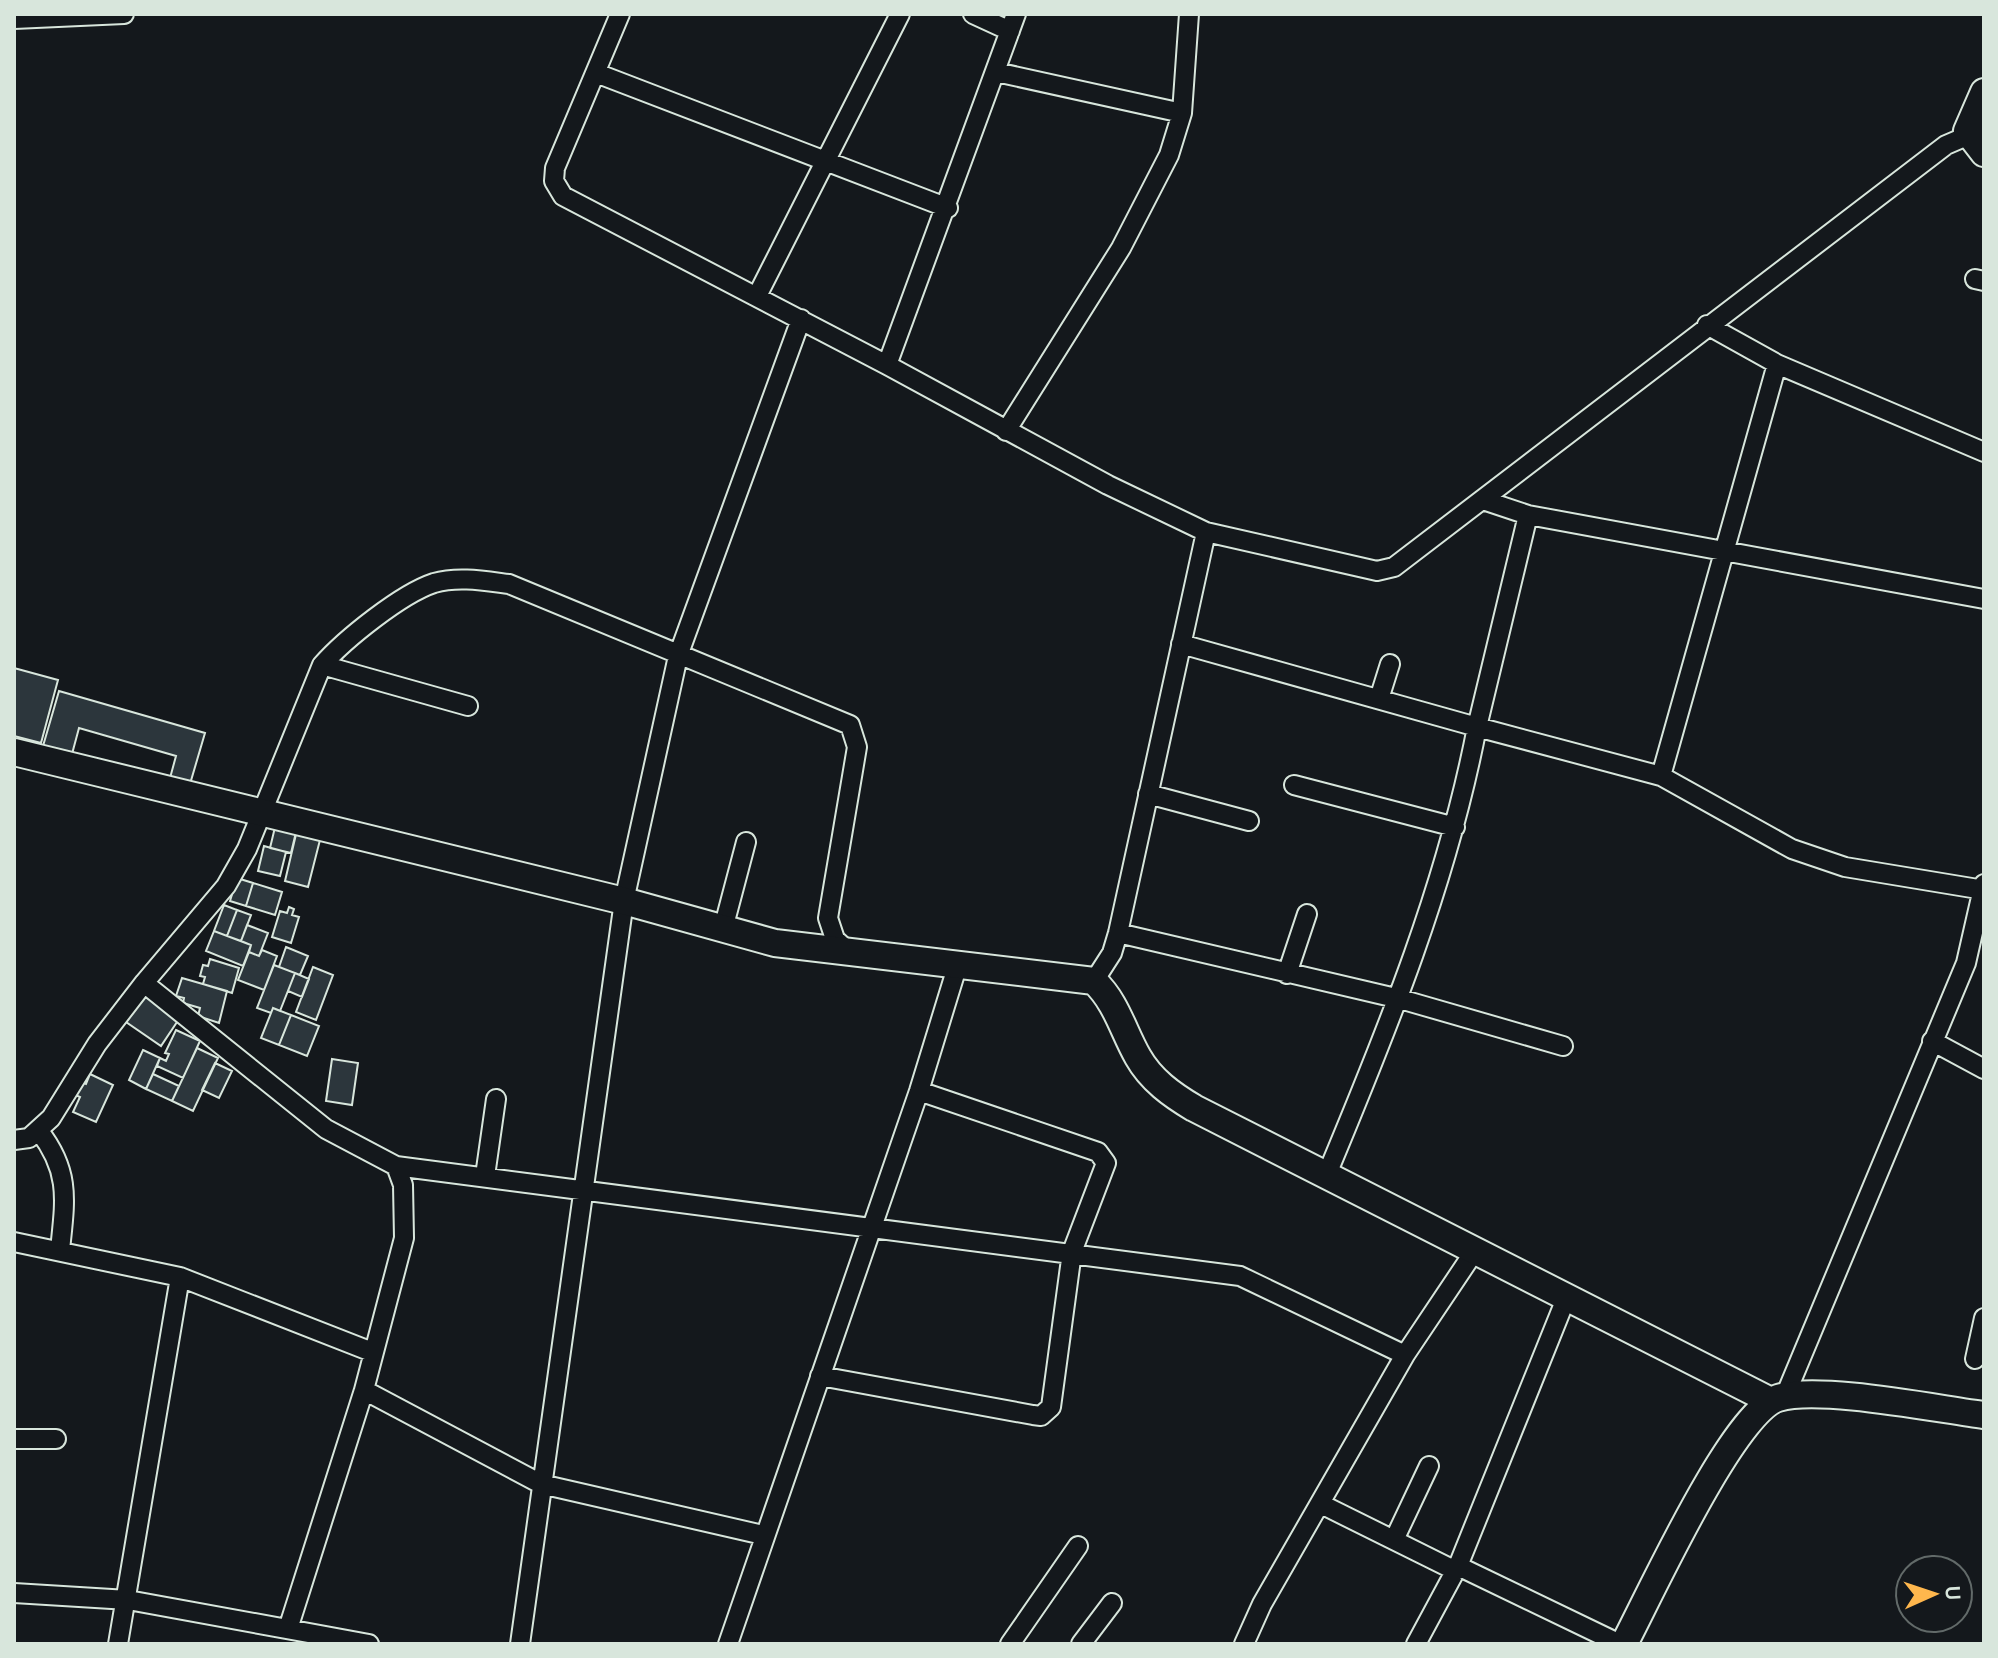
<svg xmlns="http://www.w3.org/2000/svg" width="1998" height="1658" viewBox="0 0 1998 1658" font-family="Karla,sans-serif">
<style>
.building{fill:#2c363c;stroke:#d8e6dc;stroke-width:2}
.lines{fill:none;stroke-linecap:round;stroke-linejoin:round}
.street-casing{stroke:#d8e6dc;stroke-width:22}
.secondary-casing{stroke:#d8e6dc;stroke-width:30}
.street{stroke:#14181c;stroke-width:18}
.secondary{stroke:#14181c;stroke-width:26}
</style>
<rect width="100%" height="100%" fill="#14181c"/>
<path class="building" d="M14,668L58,680L41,743L14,736Z
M59,691L205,733L190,784L170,778L176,756L79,728L72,754L43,746Z
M276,823L297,828L291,853L270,848Z
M297,830L321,836L308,887L285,881Z
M264,846L286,852L280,876L258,871Z
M237,878L253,883L246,906L230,901Z
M253,883L282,892L275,915L246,906Z
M224,905L237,910L227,936L214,931Z
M289,907L294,909L292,915L299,917L291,943L272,937L280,911L287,913Z
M237,910L251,915L241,941L227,936Z
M247,925L268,933L259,956L249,952L251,945L241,941Z
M214,931L251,945L243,966L206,951Z
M286,947L308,956L300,975L279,967Z
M262,950L277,956L264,990L238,980L249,952L259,956Z
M210,959L239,968L232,993L203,984L205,977L200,976L203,965L208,966Z
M274,965L295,973L280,1011L273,1008L271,1013L257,1008Z
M313,967L333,975L316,1020L296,1012Z
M295,973L309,979L302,997L288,991Z
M182,978L227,991L219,1023L198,1016L200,1008L183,1003L184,998L176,996Z
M145,995L179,1019L161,1046L126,1022Z
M273,1008L291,1015L279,1045L261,1038Z
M291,1015L319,1026L307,1056L279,1045Z
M176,1030L200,1041L183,1078L157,1066L160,1058L166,1061L169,1054L165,1053Z
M197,1048L218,1058L193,1111L172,1101Z
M143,1050L160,1058L146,1089L129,1080Z
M332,1059L358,1063L352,1105L326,1101Z
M215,1063L232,1071L219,1098L202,1090Z
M90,1074L113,1085L96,1122L73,1112L80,1097L73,1094L79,1081L86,1084Z
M153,1074L179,1086L172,1101L146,1089Z"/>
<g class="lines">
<g class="street-casing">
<path id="street" d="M620,14L555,168L554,181L563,196L887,365L1108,485L1206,532L1377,571L1394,567L1946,145L1967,136
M973,14L1010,31
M14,19L124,14
M996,72L1182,113
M596,73L948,208
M1975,279L1984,281
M757,296L900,14
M1707,325L1777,364L1984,452
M887,365L1016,14
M1006,431L1121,248L1169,155L1182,113L1189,14
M1483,500L1528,515L1984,599
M1528,515L1477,727L1661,776L1792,849L1845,867L1984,890
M1181,644L1477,727C1447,883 1388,1028 1327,1174
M322,665L468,706
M1379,699L1390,664
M1661,776L1777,364
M1294,785L1455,827
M1148,794L1249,821
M723,929L746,842
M1118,933L1400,999L1563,1046
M1287,974L1307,914
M1094,981L1112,953L1118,933L1206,532
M144,983L326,1129L396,1166L1240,1276L1405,1355L1262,1604L1244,1644
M1932,1041L1984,1069
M39,1131C71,1172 65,1201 60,1250
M14,1140L29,1138L51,1118L97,1044L144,983L226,886L247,849L322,665C345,639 401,594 434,583C458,576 485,581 509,584L850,725L857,747L828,918L835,939L850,953
M485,1176L496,1099
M14,1242L180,1277L372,1352
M1405,1355L1476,1249
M1975,1359L1984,1318
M820,1376L1033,1415L1041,1416L1051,1407L1072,1252L1106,1163L1098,1152L919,1091
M364,1390L541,1484L763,1535
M1785,1396L1966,963L1984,884
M14,1439H56
M1321,1504L1456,1571
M1394,1540L1429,1466
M1458,1566L1620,1644
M14,1593L128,1600L369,1644
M288,1629L364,1390L404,1238L403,1185L396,1166
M118,1644L180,1277
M520,1644L624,901L678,656L801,319
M728,1644L919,1091L958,964
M1010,1644L1078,1546
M1081,1644L1112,1603
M1416,1644L1458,1566L1567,1296"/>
</g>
<g class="secondary-casing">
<path id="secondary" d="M1984,92L1967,131L1984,153
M14,752L624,901L775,943L1094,981C1117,1003 1123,1031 1138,1057C1151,1080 1172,1095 1194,1108L1771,1401
M1624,1644C1649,1597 1733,1412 1778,1398C1818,1385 1937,1409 1984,1415"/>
</g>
<use href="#street" class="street"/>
<use href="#secondary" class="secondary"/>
</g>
<rect width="1998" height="1658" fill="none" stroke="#d8e6dc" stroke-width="32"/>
<g transform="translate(1934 1594) rotate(87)"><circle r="38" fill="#14181c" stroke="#626a69" stroke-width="2"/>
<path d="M0-6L14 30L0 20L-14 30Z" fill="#ffb74d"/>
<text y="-12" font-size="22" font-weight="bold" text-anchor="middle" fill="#d8e6dc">U</text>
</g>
</svg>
